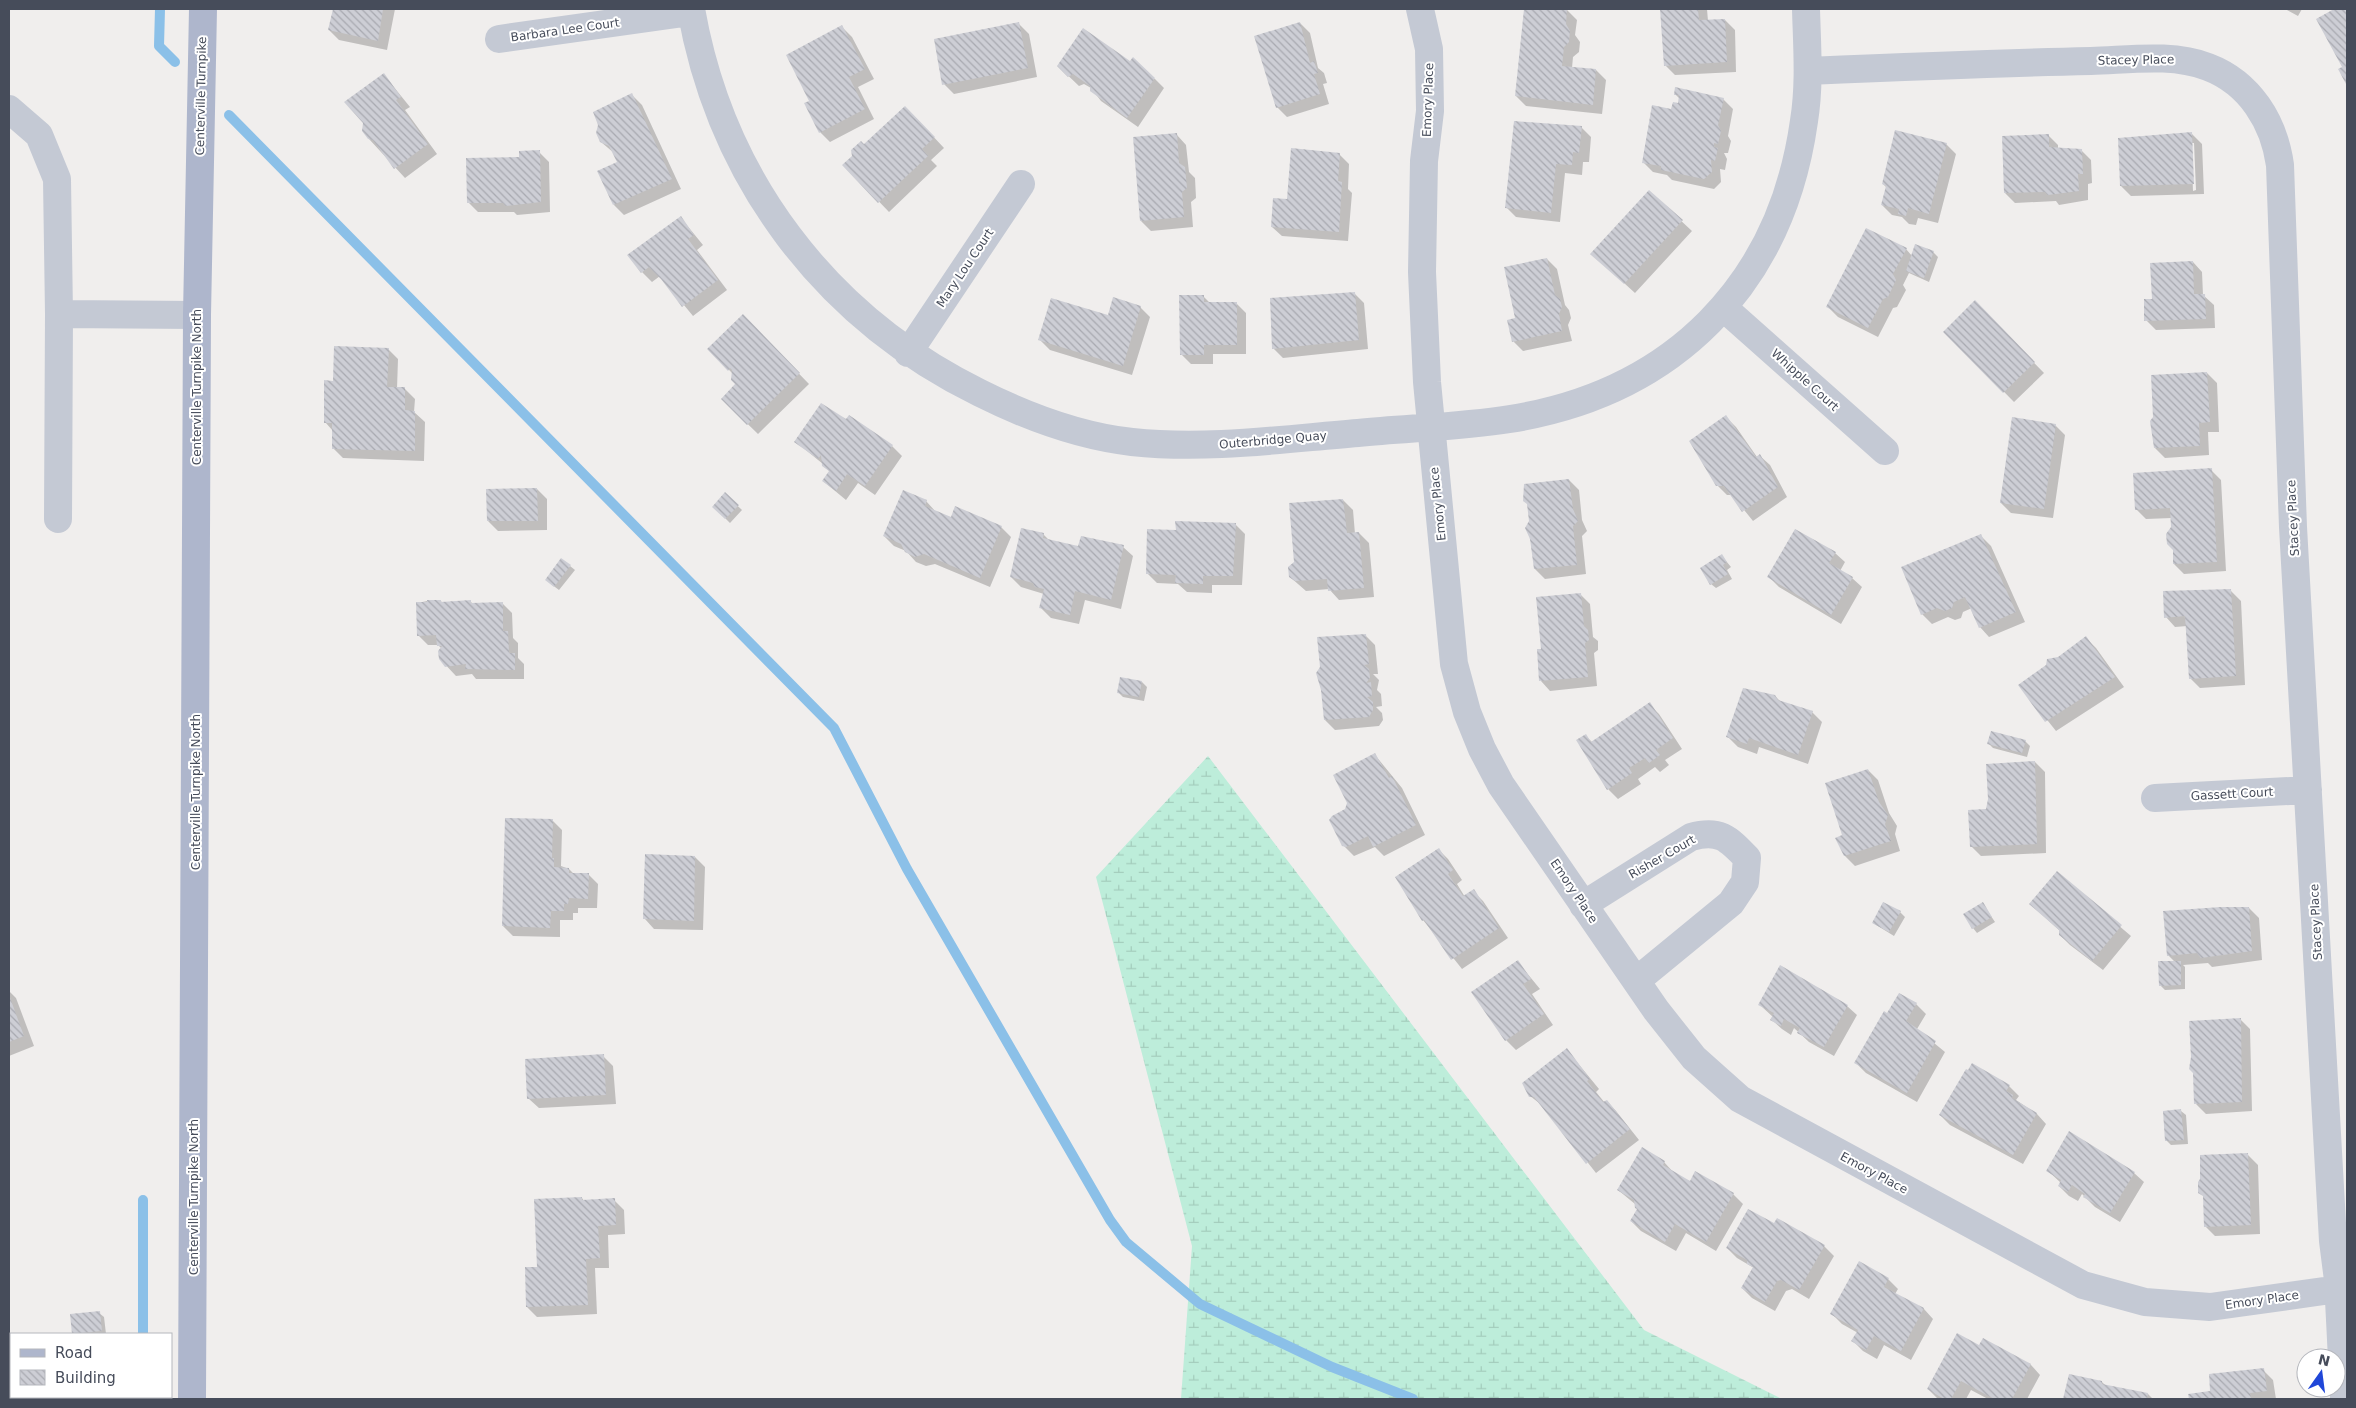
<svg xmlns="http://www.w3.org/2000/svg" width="2356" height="1408" viewBox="0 0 2356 1408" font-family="'DejaVu Sans',sans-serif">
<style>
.wetland{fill:url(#wetland-marsh)}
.shadow{fill:#0003;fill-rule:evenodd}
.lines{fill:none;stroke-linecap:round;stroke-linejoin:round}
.stream{stroke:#8bc0e8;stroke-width:10}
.building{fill:url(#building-back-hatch)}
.minor{stroke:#c4c9d4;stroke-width:28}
.major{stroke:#aeb6cc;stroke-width:28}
.labels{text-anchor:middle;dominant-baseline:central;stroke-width:4;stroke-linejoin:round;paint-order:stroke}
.street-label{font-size:12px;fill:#464c5a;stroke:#fff}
</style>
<defs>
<pattern id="wetland-marsh" width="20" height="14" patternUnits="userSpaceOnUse" patternTransform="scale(1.25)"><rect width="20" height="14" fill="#bdedda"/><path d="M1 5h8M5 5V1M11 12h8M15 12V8" fill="none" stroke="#a4cdbd"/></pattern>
<pattern id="building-back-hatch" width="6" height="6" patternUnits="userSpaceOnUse" patternTransform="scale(1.25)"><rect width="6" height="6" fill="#cdced5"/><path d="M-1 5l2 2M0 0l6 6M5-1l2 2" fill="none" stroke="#a8a9b0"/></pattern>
</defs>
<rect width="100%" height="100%" fill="#f0eeed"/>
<path class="wetland" d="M1208,756L1644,1330L1782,1399H1181L1192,1246L1096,877Z"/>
<path class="shadow" d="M334,9H395L387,50L339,40L329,30Z
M1525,9L1567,10L1577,20L1575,35L1580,42L1579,52L1573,57L1572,68L1596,70L1606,80L1602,114L1526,106L1516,96Z
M1661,9H1707L1708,21L1725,20L1735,30L1736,72L1675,75L1665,65Z
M2285,9H2302L2298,16Z
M2337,9H2347V83L2340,70L2344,68L2318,19Z
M1300,23L1310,33L1318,68L1324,73L1327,83L1323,84L1329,104L1287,117L1277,107Z
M1019,24L1029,34L1037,77L954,94L944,84Z
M842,27L852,37L874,79L858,87L874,119L830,142L820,132L811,101Z
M1058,66L1155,79L1164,88L1138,127L1101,101L1091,88L1084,84L1079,86Z
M384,75L410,107L405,110L437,154L405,178L369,139Z
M1675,94L1723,99L1733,109L1728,136L1731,141L1728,153H1724L1727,159L1725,170L1720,169L1721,182L1714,189L1672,180L1667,175L1653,172L1643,162L1672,110L1679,105L1680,99Z
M632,95L642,105L681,189L624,215L614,205L619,163L614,153L601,142Z
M915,117L944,148L931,160L937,166L889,212L844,165L864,146Z
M1581,127L1591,137L1589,162H1583L1582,175L1565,173L1560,222L1516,217L1506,207Z
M2192,134L2202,144L2204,194L2131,196L2121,186ZM2191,143H2194L2196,190L2193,191Z
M1177,135L1186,145L1189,172L1195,178L1196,198L1191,202L1193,227L1151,231L1141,221Z
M2048,135L2058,145V149L2081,150L2091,160L2092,183L2088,184V200L2059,205L2056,201L2015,203L2005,193Z
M1946,144L1956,154L1938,223L1918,218L1916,225L1909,224L1902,217L1892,215L1882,205L1887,188L1883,184Z
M539,152L549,162L550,212L517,215L514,212H478L468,202L521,158Z
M1339,154L1349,164L1348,189L1352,193L1348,241L1282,236L1272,227L1288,200Z
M1649,191L1692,231L1635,293L1602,263Z
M681,218L703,245L697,250L727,290L693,316L660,276L652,282L642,272Z
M1906,249L1912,256L1933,252L1938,257L1929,282L1909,273L1903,285L1906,290L1897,307L1893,308L1878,337L1838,317L1828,307Z
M1547,259L1557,269L1565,305L1569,310L1571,318L1568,325L1572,341L1523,351L1513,341Z
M2193,262L2202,272L2203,295L2214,305L2215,328L2156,330L2146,320L2153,300Z
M1354,293L1364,303L1368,349L1283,358L1273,348Z
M1203,296L1210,303H1236L1246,313V354H1213V364H1191L1181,354Z
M1975,302L2044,373L2014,402L1945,332Z
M1140,307L1150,317L1132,375L1050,350L1040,340Z
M743,316L809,384L758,434L722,399L737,385L732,373L709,349Z
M388,349L398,359L397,389H405L415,399L414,412L425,422L424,461L343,458L333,448V431L325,422L334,382Z
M2207,373L2217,383L2219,432H2208L2209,455L2165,458L2155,448Z
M849,417L892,446L902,456L875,495L858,483L846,500L823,481L830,472L823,464L796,442L846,421Z
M1726,417L1736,427L1757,457L1760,456L1770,465L1787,497L1753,521L1732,495H1727L1717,485Z
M2055,425L2065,435L2053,518L2011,513L2001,503Z
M9,447L10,449V504H9Z
M2211,470L2221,480L2226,571L2184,574L2174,564L2172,518L2146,519L2136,509Z
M1569,480L1579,490L1582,520L1587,531L1582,536L1586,574L1545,579L1535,569L1530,522Z
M537,489L547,499V530L498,531L488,521Z
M725,494L742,510L730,523L714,507Z
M1343,500L1353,510L1355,534L1359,533L1369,543L1374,597L1339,600L1329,589L1306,591L1290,577Z
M926,501L936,512L951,518L1001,527L1011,537L990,587L935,564L926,566L916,562L906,551L894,546L884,536Z
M1235,524L1245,534L1242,585H1212V593L1187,592L1178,584L1157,583L1147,573L1177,531Z
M1043,534L1050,541L1079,548L1123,547L1133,556L1121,609L1085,600L1079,624L1051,618L1041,608L1044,594L1021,587L1011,577Z
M1981,536L1991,546L2025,622L1989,637L1980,627L1972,608L1963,612L1961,618L1955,620L1948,617L1932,624L1922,614Z
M1835,553L1845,562L1840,571L1852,578L1862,587L1841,624L1779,587L1769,577Z
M1722,556L1731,567L1727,570L1732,579L1716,588L1711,584Z
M570,566L575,570L559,590L551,584Z
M2231,591L2241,601L2245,685L2200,688L2190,678L2187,626L2175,627L2166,617Z
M1580,594L1590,604L1593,637L1598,641V650L1594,653L1597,686L1550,691L1541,681L1542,651Z
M427,601H441L443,604L471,602L473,604L502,603L512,613L513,638L518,643V658L524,664V679H476L472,674L456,676L440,659L442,649L438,645H428L418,635V603Z
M1365,635L1375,645L1378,674H1373L1379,680L1377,690L1381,694L1382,706L1376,707L1382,713L1383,720L1379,726L1335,730L1325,720Z
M2086,638L2096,648L2124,687L2056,731L2020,686Z
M1121,678L1142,682L1147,687L1144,701L1123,697L1118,692Z
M1775,696L1781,702L1812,712L1822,722L1808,764L1759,747L1757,754L1738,747L1728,737Z
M1649,704L1659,714L1682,749L1665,760L1669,765L1660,772L1655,767L1638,779L1641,784L1618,799L1608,789L1585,735L1592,742Z
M2025,741L2030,746L2027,757L1993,748L1989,744Z
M1375,755L1402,788L1425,835L1384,856L1375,847L1354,856L1343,845L1346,810Z
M2035,762L2045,772L2046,853L1981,856L1971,846L1987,810Z
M1868,770L1878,780L1889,813L1897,826L1895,834L1900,851L1855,866L1845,856L1844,836Z
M552,820L562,830L561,866L569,869L574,874H588L598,884L597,908H578V913H573V920H560V937L513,936L503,926Z
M1438,849L1448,859L1462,880L1457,884L1465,897L1473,891L1483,901L1508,938L1462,969L1423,920L1397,877Z
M695,857L705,867L703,930L654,929L645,919Z
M2057,873L2131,936L2103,970L2070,945L2060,935V931L2030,904Z
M1983,904L1995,922L1977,933L1973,928Z
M2249,908L2259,918L2262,960L2212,967L2208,963L2183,965L2185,967V989L2165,990L2160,985L2175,962L2168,955Z
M1900,912L1905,917L1894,936L1873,923Z
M1517,961L1540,989L1532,994L1553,1025L1516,1050L1506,1040L1473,992Z
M9,991L16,998L34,1046L9,1056Z
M1916,1004L1926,1014L1917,1029L1945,1052L1917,1102L1866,1073L1856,1063L1888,1015Z
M1760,1005L1847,1006L1857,1015L1834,1056L1809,1042L1794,1028L1791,1035L1782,1029L1772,1020L1773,1017Z
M2240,1019L2250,1029L2252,1111L2206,1114L2196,1104Z
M1567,1050L1599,1089L1596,1092L1605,1103L1607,1101L1616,1111L1639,1140L1596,1173L1543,1106L1530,1096Z
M603,1056L613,1066L616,1104L539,1108L529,1099Z
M2009,1086L2019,1096L2016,1100L2037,1114L2046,1124L2023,1164L1950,1125L1940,1115Z
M2181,1111L2186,1115L2188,1144L2171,1145L2167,1141Z
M2248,1155L2258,1165L2260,1234L2215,1236L2205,1226Z
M1664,1162L1674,1173L1690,1182L1733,1194L1743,1204L1716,1251L1686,1233L1676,1251L1641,1231L1631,1221L1638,1209L1635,1204L1618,1190Z
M2047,1170L2134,1173L2144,1182L2120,1222L2095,1207L2082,1194L2078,1201L2069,1196L2059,1186L2061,1183Z
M582,1198L584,1201L614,1200L624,1210L625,1234L608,1235L609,1268H595L597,1314L537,1317L527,1307L538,1269Z
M1774,1224L1824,1246L1834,1256L1809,1299L1792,1289L1786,1291L1775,1311L1752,1298L1742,1288L1754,1268L1737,1258L1727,1248Z
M1888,1279L1898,1289L1895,1294L1924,1309L1933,1319L1911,1360L1884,1345L1877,1359L1863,1351L1853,1341L1858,1333L1842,1324L1832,1314Z
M99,1313L104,1317L106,1334H73Z
M1983,1340L2031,1365L2040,1375L2027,1399H1988L1971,1390L1966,1399H1938L1928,1389L1980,1347Z
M2263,1370L2273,1380L2276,1399H2190V1395L2212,1392Z
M2070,1375L2102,1382L2106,1386L2148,1394L2153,1399H2065Z"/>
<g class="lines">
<path class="stream" d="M160,9L159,46L175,62
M229,115L834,728L907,869L1110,1220L1126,1242L1200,1304L1332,1367L1413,1399
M143,1334V1200
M143,1399V1397"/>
</g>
<path class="building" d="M333,9H383L378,41L328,30Z
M1524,9H1567L1566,24L1570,31L1569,42L1564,47L1562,66L1596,69L1593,105L1515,96Z
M1660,9H1698L1699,20L1725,19L1727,62L1664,66Z
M2334,9H2347V86L2338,69L2342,67L2316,19Z
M1019,22L1028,68L942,85L934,39Z
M1300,22L1310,63L1314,61L1318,73L1314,74L1320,94L1276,108L1254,36Z
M842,25L865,69L849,77L865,109L819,133L804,103L809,101L786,55Z
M1083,28L1130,61L1133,57L1155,78L1127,118L1090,91V86L1073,74L1068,77L1057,66Z
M384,73L401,97L396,100L428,144L394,169L373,140L368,139L362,131L363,123L344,102Z
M1675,87L1724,98L1718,125L1721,131L1718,144L1714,143V147L1718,148L1715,161L1711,160L1712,172L1704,179L1661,170V166L1642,163L1652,105L1671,109L1673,102L1678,103L1679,95H1674Z
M632,93L672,179L613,205L597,171L617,162L609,146L600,142L596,133L598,125L593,112Z
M905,106L935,137L922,149L928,156L878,203L842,165L852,156L851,150L861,141L864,144Z
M1514,121L1582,126L1579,153L1573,152L1572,165L1556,164L1551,213L1505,208Z
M1895,130L1947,143L1929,214L1908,208L1906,216L1898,214L1899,209L1881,205L1886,186L1882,184Z
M2192,132L2194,184L2120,186L2118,138Z
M1177,133L1179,163L1185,167L1187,188L1182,192L1184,217L1140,221L1133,137Z
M2049,134V147L2082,149L2083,174H2078L2079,191L2048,195L2045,192L2004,193L2002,136Z
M1291,148L1340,153L1338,181L1342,182L1339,232L1271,227L1273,198L1287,199Z
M540,150L541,202L506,206L503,203H467L466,158L519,157V151Z
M1649,190L1683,220L1624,284L1590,254Z
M681,216L694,235L688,239L718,280L682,307L661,279L649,267L641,273L627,255Z
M1866,228L1907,248L1893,274L1896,280L1888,297L1883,299L1868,328L1826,307Z
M1915,244L1934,251L1924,278L1906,271Z
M1547,258L1555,295L1560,299L1562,307L1559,314L1562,331L1512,342L1507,320L1515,318L1504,267Z
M2193,261L2194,294H2205L2206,319L2144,321V299H2152L2150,263Z
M1355,292L1359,340L1272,349L1270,298Z
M1179,295H1204V302H1237V345H1204V355H1180Z
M1113,297L1141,306L1123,366L1038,340L1051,298L1108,315Z
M1975,300L2035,362L2003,393L1943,332Z
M743,314L800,373L747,425L721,399L735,384L731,380L732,370L730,368L728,371L707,349Z
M334,346L389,348L387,387H405V410L415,411V451L332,449V423H324V380L333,381Z
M2207,372L2210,422L2199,423L2200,446L2154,448L2150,421L2153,417L2151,375Z
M821,403L846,419L849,415L893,445L865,486L847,474L836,491L822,481L829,471L822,466L821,455L818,459L794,442Z
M1726,415L1756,457L1760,454L1778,487L1742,512L1724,486H1716L1689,441Z
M2012,417L2056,424L2044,509L2000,503Z
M2212,468L2217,562L2173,564V550L2167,544L2166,534L2171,527L2170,508L2135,510L2133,473Z
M1569,479L1573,509L1578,521L1573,526L1577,565L1534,569L1530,539L1525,528L1529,521L1527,504L1523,501L1524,484Z
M537,488L538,521H487L486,489Z
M903,490L927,500L925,506L951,517L955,506L1002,526L980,578L924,554L915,557L905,552L901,544L883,536Z
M725,492L739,505L725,519L712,507Z
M1343,499L1347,533L1359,532L1364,588L1328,591L1327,579L1295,581L1289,577L1288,567L1294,562L1289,503Z
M1175,521L1236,523L1233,576H1203V584L1175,583L1176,575L1146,574L1147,529L1176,530Z
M1021,528L1044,533L1043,538L1078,546L1081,536L1124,545L1111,600L1075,591L1070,615L1039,608L1044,589L1035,587L1033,583L1010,577Z
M1795,529L1836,552L1829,563L1853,577L1831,615L1767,577Z
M1981,534L2016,612L1979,628L1965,597L1954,602L1952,608L1945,611L1937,608L1921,615L1901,567Z
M1722,554L1727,562L1723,565L1728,574L1710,585L1700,568Z
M561,558L571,565L554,587L545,580Z
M2231,589L2236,676L2189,679L2185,616L2164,618L2163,591Z
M1581,593L1584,626L1588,630L1589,640L1585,643L1588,677L1539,681L1537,649H1541L1536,597Z
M427,600H441V602L471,600V603L503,602V631H508L509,653H515V670L465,669L466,664L445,667L439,659L438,651L442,646H437L436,635L417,636L416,602H427Z
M1366,634L1369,664L1364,665L1369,669L1370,678L1366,683L1371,682L1372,696L1367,697L1373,702V710L1369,717L1324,720L1321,690L1316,673L1320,667L1317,637Z
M2086,636L2115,677L2045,722L2018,685L2046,665L2047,659L2058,657Z
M1120,677L1142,681L1139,697L1117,693Z
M1743,688L1775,695L1778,700L1813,711L1798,755L1749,738L1747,744L1726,737Z
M1650,702L1673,738L1656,750L1660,755L1649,763L1645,758L1629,768L1632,773L1607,790L1576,740L1586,734L1591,742Z
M1991,731L2026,740L2022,753L1987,744Z
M1375,753L1389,778L1392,776L1416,825L1373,847L1368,836L1346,847L1342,846L1329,820L1332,816L1345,809L1347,803L1333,775Z
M2035,761L2037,844L1970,847L1968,810L1986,809L1988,799L1986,764Z
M1868,769L1879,802L1888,815L1885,824L1891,841L1844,856L1835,838L1842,835L1825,783Z
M505,818L553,819L552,858H554V867L569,868V873H589L588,899L569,898L568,904H564V911H551L550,928L502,926Z
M1439,848L1453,870L1448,874L1463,896L1474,889L1499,928L1451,960L1424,920L1422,921L1395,877Z
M645,854L695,856L694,921L643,919Z
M2057,871L2122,925L2092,961L2059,935V930L2029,904Z
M1883,902L1901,911L1889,932L1872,923Z
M1983,902L1992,917L1972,929L1963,914Z
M2221,907H2249L2252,951L2201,958L2197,953L2167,956L2163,911Z
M1518,960L1531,979L1523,984L1544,1014L1505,1041L1471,992Z
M2158,961H2181V985L2159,986Z
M1780,965L1848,1005L1824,1047L1797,1033L1800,1028L1784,1019L1781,1026L1770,1020L1774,1013L1758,1005Z
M1899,993L1917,1003L1906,1021L1936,1041L1907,1093L1854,1063L1884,1011L1887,1013Z
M9,995L24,1036L9,1042Z
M2241,1018L2242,1102L2194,1104L2193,1073L2189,1069L2191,1057L2189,1021Z
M1567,1048L1590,1079L1587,1081L1603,1102L1607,1100L1630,1129L1586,1164L1534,1097H1529L1522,1083Z
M604,1054L606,1095L527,1099L525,1059Z
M1972,1063L2010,1085L2006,1091L2013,1095L2012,1098L2037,1113L2013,1155L1939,1115L1966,1069L1968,1070Z
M2181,1109L2184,1140L2165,1141L2163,1111Z
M2069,1131L2135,1172L2110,1213L2083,1197L2085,1194L2072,1185L2068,1192L2058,1186L2061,1180L2046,1171Z
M1642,1147L1665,1161L1663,1165L1690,1181L1695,1171L1734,1193L1706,1242L1675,1224L1665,1242L1630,1221L1637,1209L1635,1208L1634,1200L1617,1190Z
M2248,1153L2251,1225L2204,1227L2203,1196L2198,1193V1182L2200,1179V1155Z
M582,1197V1200L615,1198L616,1225L598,1226L600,1258L586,1259L588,1305L526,1307L525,1267H537L534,1199Z
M1748,1209L1774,1223L1777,1218L1825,1245L1799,1290L1781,1280L1777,1281L1765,1302L1741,1288L1753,1267L1747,1264V1260L1726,1248Z
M1859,1261L1889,1278L1884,1287L1924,1308L1901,1351L1874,1336L1866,1350L1851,1341L1858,1330L1830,1314Z
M100,1311L102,1331L72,1334L70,1314Z
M1957,1333L1979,1345L1983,1338L2031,1364L2012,1399H1994L1961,1381L1951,1399H1944L1927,1389Z
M2264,1368L2267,1391L2250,1393L2251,1399H2189L2188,1394L2210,1391L2209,1374Z
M2069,1374L2102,1381V1384L2148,1393L2147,1399H2063Z"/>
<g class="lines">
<path class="minor" d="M691,9C721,179 825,317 980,393C1028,417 1079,436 1132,442C1207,450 1283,439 1358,433C1408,428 1460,427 1510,419C1673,393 1781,285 1804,121C1810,84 1807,46 1806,9
M1420,9L1429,49L1430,111L1424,161L1422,272L1427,382L1454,664L1467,712L1482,749L1501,785L1656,1010L1694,1058L1740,1099L2083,1285L2145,1302L2210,1307L2338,1289
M499,39L691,12
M1808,71C1902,67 1997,63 2091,61C2129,60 2172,53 2208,67C2250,83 2274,122 2280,165L2293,527L2333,1241L2338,1280L2344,1399
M9,109L39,135L57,179L59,314L197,315
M1724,308L1885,451
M908,353L1021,184
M58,519L59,314
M2155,798L2308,790
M1583,905L1691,837C1719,829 1728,838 1747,858L1745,882L1731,903L1636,981"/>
<path class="major" d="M192,1399L197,315L203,9"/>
</g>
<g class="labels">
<g class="street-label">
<text transform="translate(565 30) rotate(-8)">Barbara Lee Court</text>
<text transform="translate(2136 60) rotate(-1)">Stacey Place</text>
<text transform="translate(201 96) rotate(-89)">Centerville Turnpike</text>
<text transform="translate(1428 100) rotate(-88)">Emory Place</text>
<text transform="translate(965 268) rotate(-56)">Mary Lou Court</text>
<text transform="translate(1805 380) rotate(42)">Whipple Court</text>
<text transform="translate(197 387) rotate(-90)">Centerville Turnpike North</text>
<text transform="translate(1273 440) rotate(-5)">Outerbridge Quay</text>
<text transform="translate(1438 504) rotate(-96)">Emory Place</text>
<text transform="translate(2293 518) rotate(-93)">Stacey Place</text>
<text transform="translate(196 792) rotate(-90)">Centerville Turnpike North</text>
<text transform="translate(2232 794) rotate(-3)">Gassett Court</text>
<text transform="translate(1662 857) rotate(-30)">Risher Court</text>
<text transform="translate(1574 891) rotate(56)">Emory Place</text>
<text transform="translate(2316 922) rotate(-93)">Stacey Place</text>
<text transform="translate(1874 1173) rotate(28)">Emory Place</text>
<text transform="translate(194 1197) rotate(-90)">Centerville Turnpike North</text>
<text transform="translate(2262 1300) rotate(-8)">Emory Place</text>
</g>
</g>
<rect width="2356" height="1408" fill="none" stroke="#464c5a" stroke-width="20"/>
<rect x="10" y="1333" width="162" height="65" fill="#ffffff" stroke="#b5b7bd"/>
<rect x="20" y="1349" width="25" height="8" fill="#aeb6cc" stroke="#b5b7bd"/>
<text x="55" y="1358" font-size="15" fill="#464c5a">Road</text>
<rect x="20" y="1370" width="25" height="15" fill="url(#building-back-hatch)" stroke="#b5b7bd"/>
<text x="55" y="1383" font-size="15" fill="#464c5a">Building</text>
<g transform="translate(2321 1373) rotate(14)"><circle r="24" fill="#ffffff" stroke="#b5b7bd"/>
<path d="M0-4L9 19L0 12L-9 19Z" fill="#2047d8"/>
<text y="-8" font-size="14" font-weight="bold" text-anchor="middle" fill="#464c5a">N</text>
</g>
</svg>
